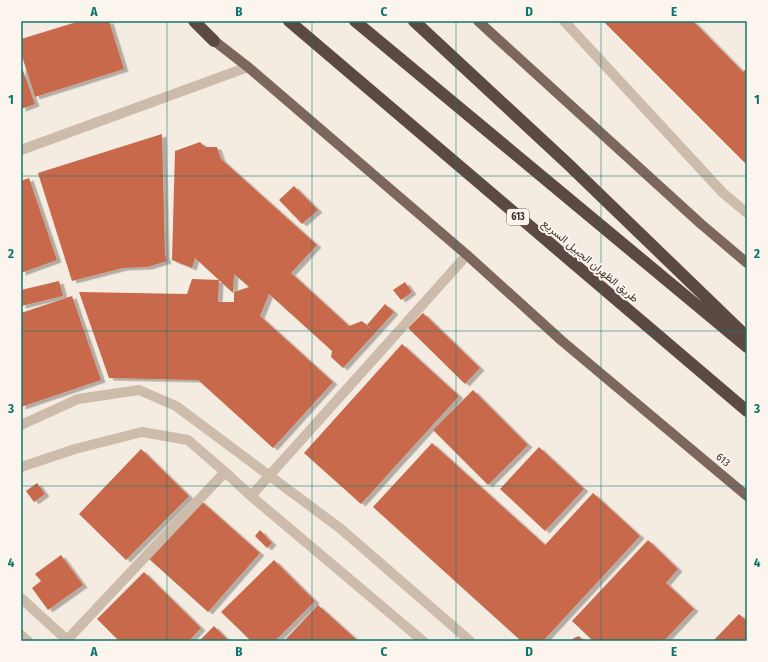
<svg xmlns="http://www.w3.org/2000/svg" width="768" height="662" viewBox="0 0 768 662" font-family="'Fira Sans Condensed',Vazirmatn,sans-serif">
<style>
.building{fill:#c8694b;filter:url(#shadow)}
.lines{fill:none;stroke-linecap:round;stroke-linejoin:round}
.minor{stroke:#cdbbac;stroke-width:10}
.primary{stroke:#7d675c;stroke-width:10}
.motorway{stroke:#5c4a42;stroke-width:12}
.grid{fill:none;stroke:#0f766e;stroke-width:1;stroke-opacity:0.55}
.labels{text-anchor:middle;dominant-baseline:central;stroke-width:4;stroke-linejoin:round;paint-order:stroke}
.shield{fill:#fbf5ee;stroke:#756b66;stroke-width:1}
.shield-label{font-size:10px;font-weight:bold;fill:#3b302b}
.street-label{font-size:11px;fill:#3b302b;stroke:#fbf5ee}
.neatline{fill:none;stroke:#0f766e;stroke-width:1.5}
.grid-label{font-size:13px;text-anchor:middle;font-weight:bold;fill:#0f766e}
</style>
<defs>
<filter id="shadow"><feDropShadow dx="4.5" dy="2.5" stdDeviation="0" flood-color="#0004"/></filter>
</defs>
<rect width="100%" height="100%" fill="#f4ebe1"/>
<path class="building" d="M80,21H109L124,69L35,97L21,53V39Z
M603,21H693L743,72L747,68V165Z
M21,65L35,104L21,109Z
M162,134L165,255L167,261L148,267L123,268L72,281L38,173Z
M200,142L205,147H217L221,159L317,245L291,273L349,326L362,321L375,333L343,368L331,357L332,351L269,294L260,316L333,382L273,448L198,380L109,378L79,292L187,294L192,279L219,280L218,302H234V292L249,287L234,274L233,293L195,258L192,268L172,260L175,151Z
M29,178L57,260L21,273V181Z
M294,186L318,210L302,224L279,200Z
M59,281L63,296L21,306V290Z
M405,282L412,292L401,300L393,290Z
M72,296L101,380L21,407V313Z
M385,304L394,312L375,333L367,325Z
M423,313L480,368L465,384L408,328Z
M402,344L459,396L361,504L304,453Z
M473,390L528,445L488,485L433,430Z
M432,443L545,545L593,493L640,536L543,641H521L373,507Z
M539,447L584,489L545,531L500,489Z
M141,449L189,496L126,560L79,514Z
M37,483L45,494L34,502L26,491Z
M200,500L260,553L208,612L148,558Z
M260,530L272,543L267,548L255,536Z
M648,540L678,569L666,583L694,609L664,641H593L572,621Z
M61,555L83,585L48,610L32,588L41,581L35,574Z
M274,560L315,601L275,641H251L221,612Z
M144,572L201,628L189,641H119L97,619Z
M318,605L358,641H284Z
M739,614L747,621V641H713Z
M214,626L229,641H199Z
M579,636L584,641H571L574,638Z"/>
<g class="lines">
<path class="minor" d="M564,21L723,193L747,213
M21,150L248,67
M21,425L78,399L139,390L176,406L341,529L470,641
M21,467L75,449L142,432L188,440L225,472L251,496L423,641
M251,496L467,255
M21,598L68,641
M21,635L28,641
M66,641L225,472"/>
<path class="primary" d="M478,21L701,224L747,263
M208,36L248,67L467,255L562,341L747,496"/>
<path class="motorway" d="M194,21L214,41
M289,21L747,411
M355,21L747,347
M414,21L568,164L747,337"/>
</g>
<path class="grid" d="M167,21V641M312,21V641M456,21V641M601,21V641M21,176H747M21,331H747M21,486H747"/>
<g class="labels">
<rect class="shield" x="507" y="209" width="22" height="16" rx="3"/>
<g class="shield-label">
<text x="518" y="217">613</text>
</g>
<g class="street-label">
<text transform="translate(590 261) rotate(40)">طريق الظهران الجبيل السريع</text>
<text transform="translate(723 460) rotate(40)">613</text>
</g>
</g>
<rect width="768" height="662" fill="none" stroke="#fbf5ee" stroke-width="44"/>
<rect x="22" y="22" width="724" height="618" class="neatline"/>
<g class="grid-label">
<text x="94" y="16">A</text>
<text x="239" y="16">B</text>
<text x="384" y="16">C</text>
<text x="529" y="16">D</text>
<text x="674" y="16">E</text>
<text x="11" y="104">1</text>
<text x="757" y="104">1</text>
<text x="11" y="258">2</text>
<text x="757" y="258">2</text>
<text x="11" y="413">3</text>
<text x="757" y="413">3</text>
<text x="11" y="567">4</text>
<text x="757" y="567">4</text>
<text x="94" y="656">A</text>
<text x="239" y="656">B</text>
<text x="384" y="656">C</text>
<text x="529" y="656">D</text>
<text x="674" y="656">E</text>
</g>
</svg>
